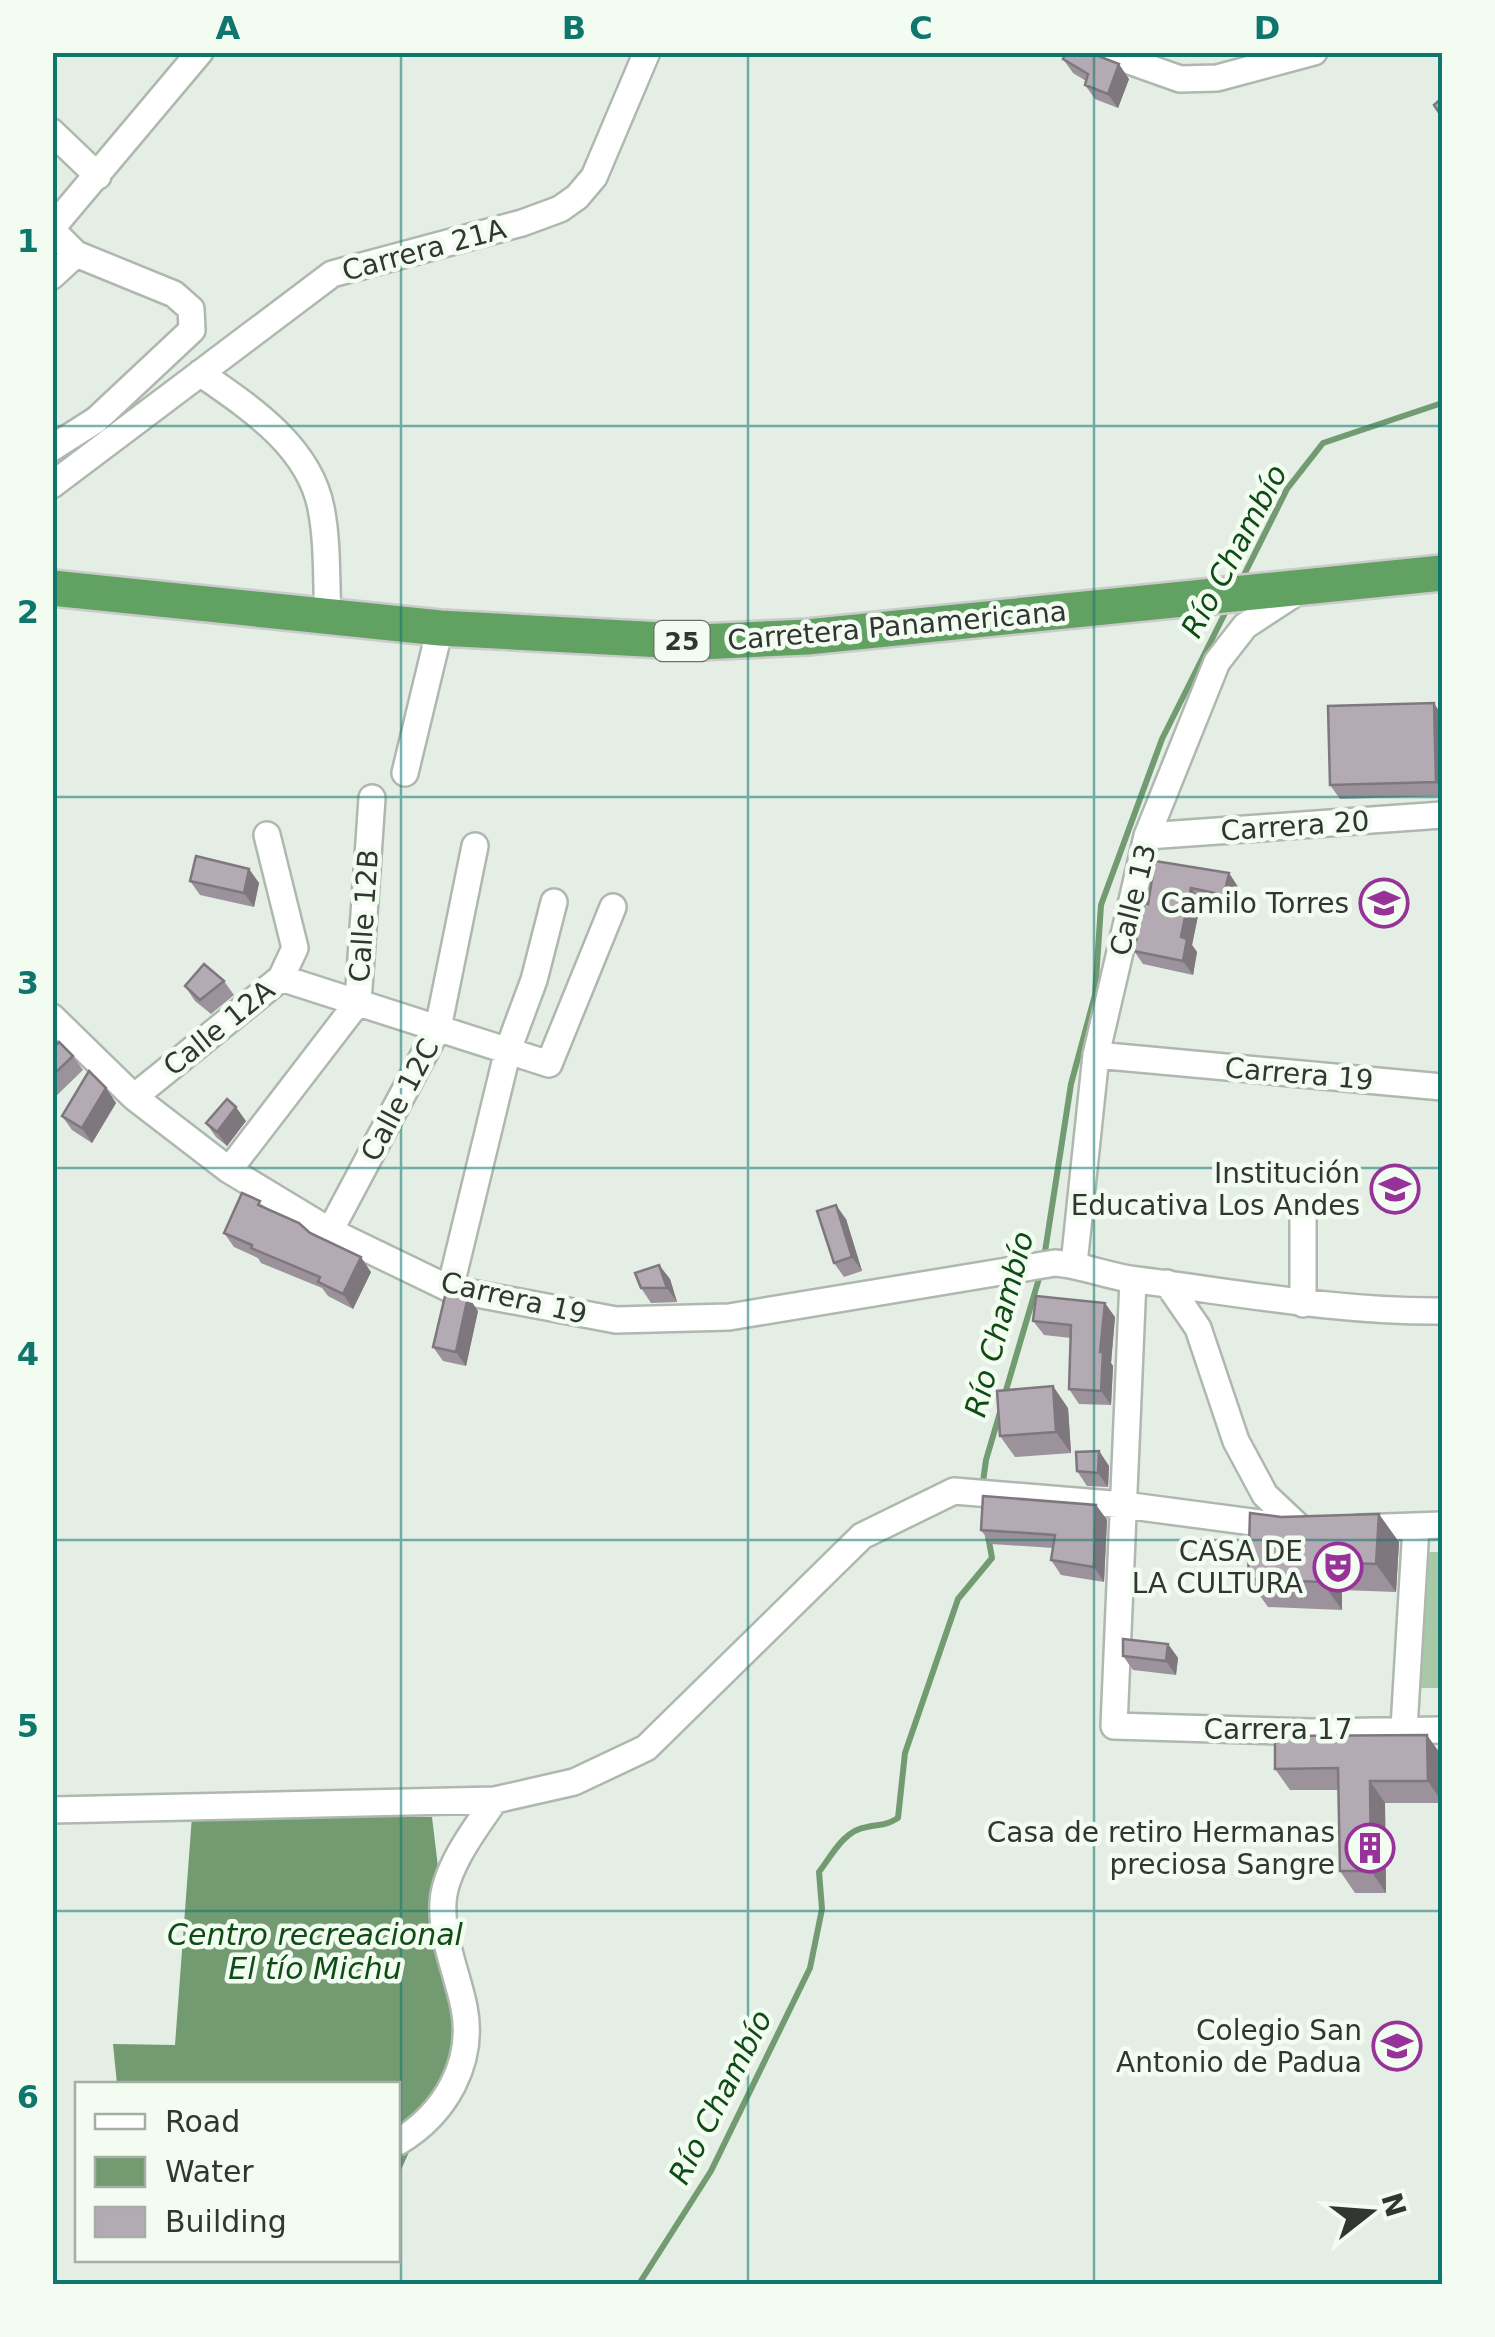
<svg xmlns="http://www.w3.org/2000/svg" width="1495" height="2337" viewBox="0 0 1495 2337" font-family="'DejaVu Sans',sans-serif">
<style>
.green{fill:#a8c9a7}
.water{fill:#739b72}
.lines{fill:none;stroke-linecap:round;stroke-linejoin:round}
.stream{stroke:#739b72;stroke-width:6}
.minor-casing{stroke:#afb8ae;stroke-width:30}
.highway-casing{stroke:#cacbca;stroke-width:40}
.minor{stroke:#fff;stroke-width:25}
.highway{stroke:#61a162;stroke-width:35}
.wall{fill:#9b929b}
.shaded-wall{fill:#7e777e}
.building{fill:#b4aab4;stroke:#7e777e;stroke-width:2.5}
.grid{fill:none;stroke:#0f766e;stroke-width:2.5;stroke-opacity:0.55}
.labels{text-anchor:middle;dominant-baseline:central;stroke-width:9;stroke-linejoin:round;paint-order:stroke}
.shield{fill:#f2fcf1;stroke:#6c716b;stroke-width:2.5}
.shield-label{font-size:25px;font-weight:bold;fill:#323632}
.street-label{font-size:28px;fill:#323632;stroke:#f2fcf1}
.poi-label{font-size:28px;fill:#323632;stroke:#f2fcf1;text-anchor:end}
.water-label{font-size:30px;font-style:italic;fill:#0f4b15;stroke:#f2fcf1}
.neatline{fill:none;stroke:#0f766e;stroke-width:4}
.grid-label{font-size:32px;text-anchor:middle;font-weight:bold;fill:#0f766e}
</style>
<rect width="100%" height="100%" fill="#e4eee4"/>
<path class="green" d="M1421,1552H1442V1688H1420Z"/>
<path class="water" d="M192,1816L432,1817L459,2042L400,2172L398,2173V2084H117L113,2044L175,2045Z"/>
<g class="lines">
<path class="stream" d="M1240,583L1287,489L1323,443L1442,403
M1044,1258L1071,1084L1095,995L1101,905L1162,739L1228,607
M1004,1397L1040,1275
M982,1489L986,1460L1001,1409
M639,2284L711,2171L810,1968L822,1909L819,1872C832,1855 844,1830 867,1827C881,1824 885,1826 898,1818L905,1753L958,1599L992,1558L988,1536"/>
<g class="minor-casing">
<path id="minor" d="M1104,52L1180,79L1217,78L1314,52
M52,132L98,176
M52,228L200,52
M52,230L76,254L174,294L191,309L192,330L96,420L52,448
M52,276L76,254
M200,373C249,407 309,446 321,508C328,543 326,581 328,617
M52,485L332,274L522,223L560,209L577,197L594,177L647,52
M405,773L440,628
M1147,836L1442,815
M281,978L549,1064L613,907
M52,1017L134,1097L229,1170L330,1231L450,1289L616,1320L729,1317L1055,1263C1083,1265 1109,1277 1137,1280C1239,1293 1340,1312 1442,1311
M1096,1055L1442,1087
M134,1097L281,978L295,948L267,835
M229,1170L358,1002L372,798
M330,1231L438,1028L475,846
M1074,1264L1096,1055L1147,836L1217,662L1245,626L1300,590
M1133,1280L1114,1726L1311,1732L1442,1730
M1167,1283L1198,1328L1236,1441L1265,1495L1301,1529
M450,1289L508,1050L534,980L554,902
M1303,1304V1216
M1358,1528L1442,1525
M1404,1728L1416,1527
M52,1810L495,1800L574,1782L646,1748L862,1536L954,1491L1124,1505L1283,1526
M398,2142C445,2114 475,2063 464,2007C457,1972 441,1939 443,1902C445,1868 476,1827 495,1800"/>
</g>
<g class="highway-casing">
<path id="highway" d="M52,588L440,628L700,642L807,637L1442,573"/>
</g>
<use href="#minor" class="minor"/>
<use href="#highway" class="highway"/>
</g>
<path class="wall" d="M1063,59L1129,79L1118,108L1095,99L1085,85L1086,81L1073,73Z
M1442,716V796L1340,799L1330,785Z
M249,869L259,883L254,907L200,895L190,881Z
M1229,873L1238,887L1234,908L1201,901L1192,945L1197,952L1193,975L1143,964L1134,951L1148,904Z
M224,981L234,995L211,1014L195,1001L185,986Z
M52,1049L73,1056L83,1070L52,1100Z
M106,1088L116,1103L92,1143L72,1130L62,1116Z
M246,1121L227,1146L216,1137L206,1123Z
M264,1208L310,1233L371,1272L353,1309L328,1296L322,1288L261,1263L258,1258L234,1247L224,1233Z
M846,1219L862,1271L844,1277L834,1263Z
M659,1265L670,1279L677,1302L651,1303L641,1288Z
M478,1311L466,1366L443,1361L433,1347Z
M1115,1317L1111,1363L1113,1366L1111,1405L1079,1404L1069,1389L1071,1338L1044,1335L1033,1321Z
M1068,1408L1071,1453L1015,1457L1000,1436Z
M1099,1451L1109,1466L1108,1487L1087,1486L1077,1471Z
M1096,1505L1107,1520L1104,1582L1061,1575L1051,1560L1053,1548L991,1544L981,1530Z
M1399,1542L1396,1592L1342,1590V1610L1268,1607L1248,1579Z
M1168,1644L1178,1658L1176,1675L1133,1670L1123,1656Z
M1442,1756V1803H1385L1386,1893H1355L1340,1871L1339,1790H1290L1275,1769Z"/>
<path class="shaded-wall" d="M1119,64L1129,79L1118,108L1108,94Z
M1434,703L1442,716V791L1436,782Z
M249,869L259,883L254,907L244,893Z
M1229,873L1238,887L1234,908L1224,895Z
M1191,888L1201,901L1192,945L1197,952L1193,975L1183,961L1181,937Z
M106,1088L116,1103L92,1143L82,1128Z
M236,1107L246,1121L227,1146L217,1132Z
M836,1205L846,1219L862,1271L852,1257Z
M361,1257L371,1272L353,1309L343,1294Z
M659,1265L670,1279L677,1302L667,1288Z
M468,1296L478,1311L466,1366L456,1352Z
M1105,1303L1115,1317L1111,1363L1113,1366L1111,1405L1101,1391L1100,1352Z
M1053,1386L1068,1408L1071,1453L1056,1432Z
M1099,1451L1109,1466L1108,1487L1098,1473Z
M1096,1505L1107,1520L1104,1582L1094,1567Z
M1379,1514L1399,1542L1396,1592L1376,1564Z
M1322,1562L1342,1590V1610L1322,1582Z
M1168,1644L1178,1658L1176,1675L1166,1661Z
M1427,1735L1442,1756V1802L1428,1781Z
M1370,1781L1385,1803L1386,1893L1371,1871Z"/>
<path class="building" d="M1066,52H1088L1119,64L1108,94L1085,85L1088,74L1063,59Z
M1442,98V117L1434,105Z
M1434,703L1436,782L1330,785L1328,706Z
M196,856L249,869L244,893L190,881Z
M1155,861L1229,873L1224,895L1191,888L1181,937L1187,939L1183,961L1134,951L1144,903L1148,904Z
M204,964L224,981L200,1000L185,986Z
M59,1042L73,1056L52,1076V1049Z
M89,1071L106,1088L82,1128L62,1116Z
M227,1099L236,1107L217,1132L206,1123Z
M242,1193L260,1201L258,1205L299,1223L310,1233L361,1257L343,1294L318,1282L320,1277L251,1248L252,1245L224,1233Z
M836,1205L852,1257L834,1263L817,1211Z
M659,1265L667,1288H641L635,1273Z
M446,1292L468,1296L456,1352L433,1347Z
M1036,1296L1105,1303L1100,1352H1103L1101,1391L1069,1389L1071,1325L1033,1321Z
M1053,1386L1056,1432L1000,1436L997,1391Z
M1099,1451L1098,1473L1077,1471L1076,1452Z
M983,1496L1096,1505L1094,1567L1051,1560L1055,1535L981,1530Z
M1250,1513L1281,1517L1379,1514L1376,1564L1322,1562V1582L1248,1579Z
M1123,1639L1168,1644L1166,1661L1123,1656Z
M1427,1735L1428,1781H1370L1371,1871H1340L1338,1768L1275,1769V1736Z"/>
<path class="grid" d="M401,52V2284M748,52V2284M1094,52V2284M52,426H1442M52,797H1442M52,1168H1442M52,1540H1442M52,1911H1442"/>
<defs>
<g id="university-ring" transform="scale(2.5)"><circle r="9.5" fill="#f2fcf1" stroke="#963298" stroke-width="1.5"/><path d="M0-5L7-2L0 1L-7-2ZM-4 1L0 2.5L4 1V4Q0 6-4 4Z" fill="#963298"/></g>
<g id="school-ring" transform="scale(2.5)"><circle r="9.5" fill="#f2fcf1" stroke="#963298" stroke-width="1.5"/><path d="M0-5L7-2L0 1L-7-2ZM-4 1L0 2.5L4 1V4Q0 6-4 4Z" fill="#963298"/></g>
<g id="theatre-ring" transform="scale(2.5)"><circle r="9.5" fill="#f2fcf1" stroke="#963298" stroke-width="1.5"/><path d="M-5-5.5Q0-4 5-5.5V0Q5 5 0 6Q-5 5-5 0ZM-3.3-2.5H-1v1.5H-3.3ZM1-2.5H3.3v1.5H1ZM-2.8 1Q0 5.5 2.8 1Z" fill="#963298"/></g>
<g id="building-ring" transform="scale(2.5)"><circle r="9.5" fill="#f2fcf1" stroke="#963298" stroke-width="1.5"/><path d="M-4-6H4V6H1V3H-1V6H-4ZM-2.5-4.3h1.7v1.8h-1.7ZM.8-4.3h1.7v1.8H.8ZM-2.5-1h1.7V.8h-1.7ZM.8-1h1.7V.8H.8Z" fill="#963298"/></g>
</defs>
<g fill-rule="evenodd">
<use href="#university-ring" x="1384" y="903"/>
<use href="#school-ring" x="1395" y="1189"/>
<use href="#theatre-ring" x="1338" y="1567"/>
<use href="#building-ring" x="1370" y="1848"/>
<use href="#university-ring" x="1397" y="2046"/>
</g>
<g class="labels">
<rect class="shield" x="654.5" y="621" width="55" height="40" rx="8"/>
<g class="shield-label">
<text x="682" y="641">25</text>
</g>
<g class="street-label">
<text transform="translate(424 250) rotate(-15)">Carrera 21A</text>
<text transform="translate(897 626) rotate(-5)">Carretera Panamericana</text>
<text transform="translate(1295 826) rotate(-4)">Carrera 20</text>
<text transform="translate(1133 900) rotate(-76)">Calle 13</text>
<text transform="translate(364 916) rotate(-86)">Calle 12B</text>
<text transform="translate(219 1028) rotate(-39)">Calle 12A</text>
<text transform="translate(1299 1074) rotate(5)">Carrera 19</text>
<text transform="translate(400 1100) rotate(-62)">Calle 12C</text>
<text transform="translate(514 1298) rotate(13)">Carrera 19</text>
<text x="1278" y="1729">Carrera 17</text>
</g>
<g class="poi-label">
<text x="1349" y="903">Camilo Torres</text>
<text x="1360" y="1173">Institución<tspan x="1360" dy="32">Educativa Los Andes</tspan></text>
<text x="1303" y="1551">CASA DE<tspan x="1303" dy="32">LA CULTURA</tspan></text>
<text x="1335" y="1832">Casa de retiro Hermanas<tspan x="1335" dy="32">preciosa Sangre</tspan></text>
<text x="1362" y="2030">Colegio San<tspan x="1362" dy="32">Antonio de Padua</tspan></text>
</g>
<g class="water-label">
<text transform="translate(1234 551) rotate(-62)">Río Chambío</text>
<text transform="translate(999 1324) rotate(-75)">Río Chambío</text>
<text x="315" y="1934">Centro recreacional<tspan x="315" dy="34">El tío Michu</tspan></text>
<text transform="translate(720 2097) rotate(-63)">Río Chambío</text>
</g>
</g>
<rect width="1495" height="2337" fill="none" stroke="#f2fcf1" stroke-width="110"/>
<rect x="75" y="2082" width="325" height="180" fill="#f2fcf1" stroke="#a5ada5" stroke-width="2.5"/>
<rect x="95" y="2114" width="50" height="15" fill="#ffffff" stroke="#a5ada5" stroke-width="2.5"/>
<text x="165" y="2132" font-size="30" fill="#323632">Road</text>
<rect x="95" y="2157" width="50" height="30" fill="#739b72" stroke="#a5ada5" stroke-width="2.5"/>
<text x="165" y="2182" font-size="30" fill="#323632">Water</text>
<rect x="95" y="2207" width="50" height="30" fill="#b4aab4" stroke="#a5ada5" stroke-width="2.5"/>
<text x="165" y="2232" font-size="30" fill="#323632">Building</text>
<g transform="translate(1370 2212) rotate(73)" stroke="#f2fcf1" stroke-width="8" paint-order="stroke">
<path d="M0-8L18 38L0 25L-18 38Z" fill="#323632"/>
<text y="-15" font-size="28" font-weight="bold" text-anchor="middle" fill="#323632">N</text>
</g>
<rect x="55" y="55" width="1385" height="2227" class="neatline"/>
<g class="grid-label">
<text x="228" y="39">A</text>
<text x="574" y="39">B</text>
<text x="921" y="39">C</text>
<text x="1267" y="39">D</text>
<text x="28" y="252">1</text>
<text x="28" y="623">2</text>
<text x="28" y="994">3</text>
<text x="28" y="1365">4</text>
<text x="28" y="1737">5</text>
<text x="28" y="2108">6</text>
</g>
</svg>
